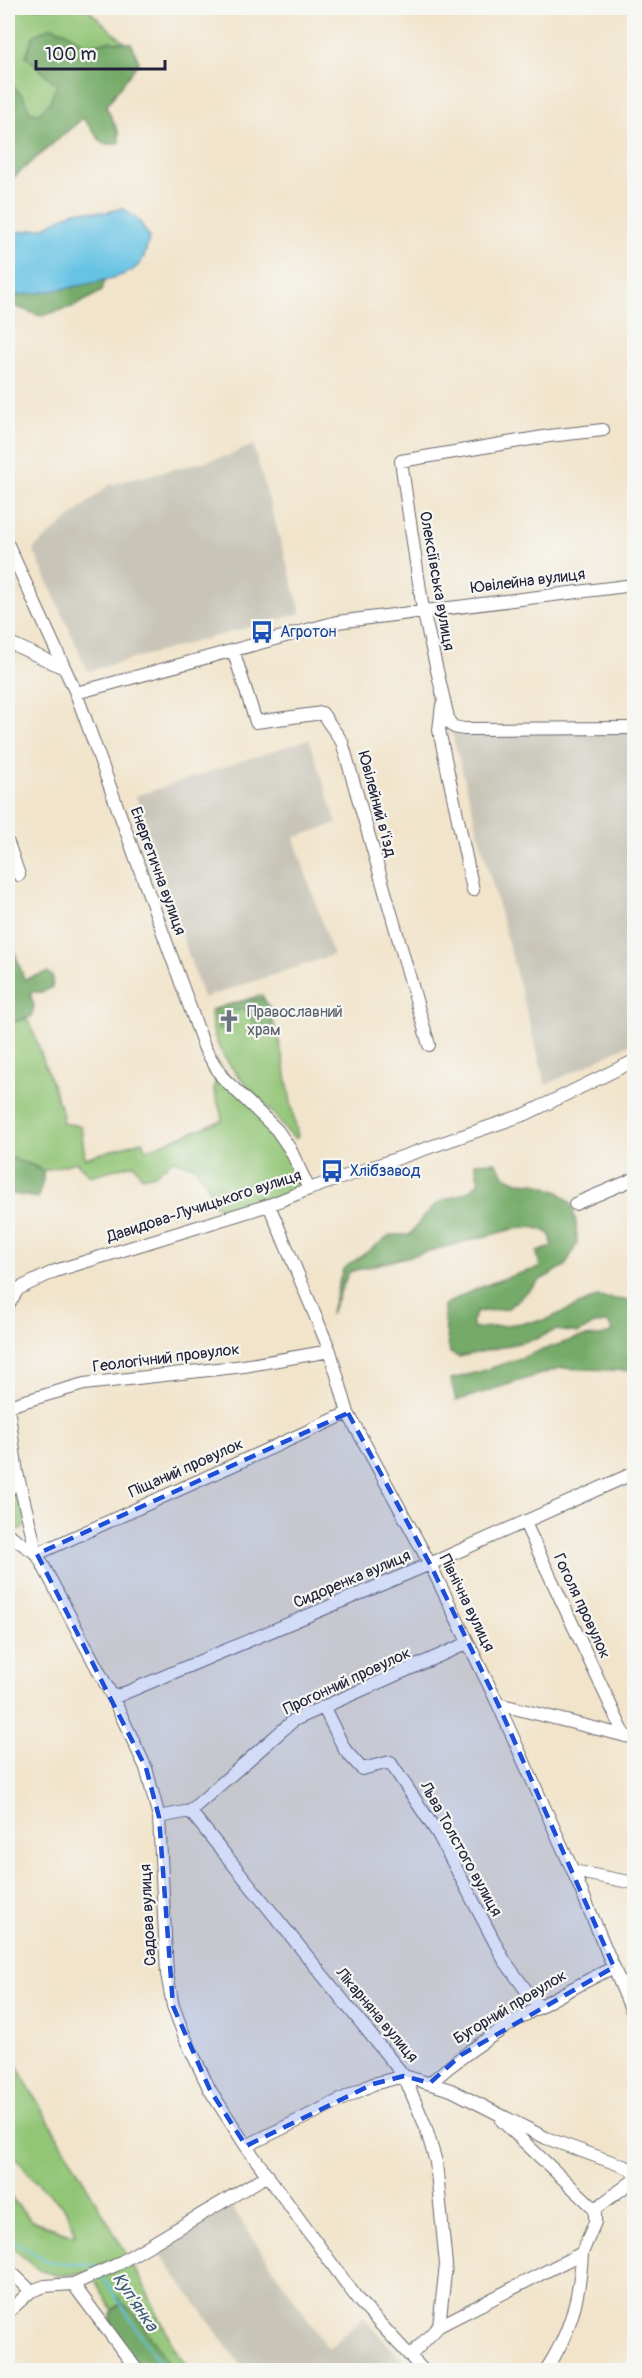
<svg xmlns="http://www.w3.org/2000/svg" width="642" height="2378" viewBox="0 0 642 2378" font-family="Pangolin,sans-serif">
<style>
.industrial{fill:#c8c4b8}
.green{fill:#92c576;stroke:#5a7458;stroke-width:1.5}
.forest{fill:#75aa67;stroke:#4c6651;stroke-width:1.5}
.water{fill:#66c3e4;stroke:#447290;stroke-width:1.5}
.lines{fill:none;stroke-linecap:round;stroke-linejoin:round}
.stream{stroke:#66c3e4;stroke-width:2}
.minor-casing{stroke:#6a666d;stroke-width:14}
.minor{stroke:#fff;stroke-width:12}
.marked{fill:#1d4ed8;fill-opacity:0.2;stroke:#1d4ed8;stroke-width:4.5;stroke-dasharray:12 8;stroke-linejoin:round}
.labels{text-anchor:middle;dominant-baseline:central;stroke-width:4.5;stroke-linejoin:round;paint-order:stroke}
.street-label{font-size:16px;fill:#22223b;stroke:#f6f6f2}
.transit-label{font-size:16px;fill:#164399;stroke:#f6f6f2;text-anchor:start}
.worship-label{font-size:16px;fill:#5b616d;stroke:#f6f6f2;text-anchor:start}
.water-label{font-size:18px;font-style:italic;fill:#3a5a76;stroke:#f6f6f2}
</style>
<rect width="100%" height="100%" fill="#f6f6f2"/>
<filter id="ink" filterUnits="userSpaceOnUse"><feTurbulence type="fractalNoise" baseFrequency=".0167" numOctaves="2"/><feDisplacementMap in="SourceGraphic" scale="12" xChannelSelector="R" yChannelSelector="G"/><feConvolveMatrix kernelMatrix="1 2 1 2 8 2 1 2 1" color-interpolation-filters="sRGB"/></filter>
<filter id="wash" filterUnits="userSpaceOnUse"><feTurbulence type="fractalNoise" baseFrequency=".008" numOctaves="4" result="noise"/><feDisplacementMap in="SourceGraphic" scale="24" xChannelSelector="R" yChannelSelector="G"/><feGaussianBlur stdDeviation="1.35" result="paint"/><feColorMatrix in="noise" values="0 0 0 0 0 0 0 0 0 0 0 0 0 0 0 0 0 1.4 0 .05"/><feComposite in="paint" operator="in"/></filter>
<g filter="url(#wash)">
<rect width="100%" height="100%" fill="#f1e4cb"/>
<path class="industrial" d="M253,445L301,613L88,671L33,549L109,485L227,456Z
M451,729L634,731V1042L546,1085Z
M309,739L337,823L294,838L333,955L203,998L136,796Z
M231,2206L328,2349L363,2317L411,2370H244L156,2248Z"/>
<path class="green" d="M8,8H86L124,42L42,116H8Z
M262,995C285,1038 286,1090 298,1136L295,1139C286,1132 279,1120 271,1111C245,1083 209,1053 211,1010Z
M183,1004L205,1049L276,1129L309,1189L232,1217L215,1205L205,1180L194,1166L173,1160L155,1174L142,1177L134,1164L90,1176L76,1162L43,1171C30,1160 19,1166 8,1157V1025L15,1021L26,1019L30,1023L63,1115L62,1123L81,1126L85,1158L142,1141L146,1150L223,1120L214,1090L215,1079Z
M19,1490L26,1523L22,1529H18L8,1520V1500Z
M8,2051L141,2279L175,2350L190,2370H173L134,2313L122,2304L118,2296L120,2304L112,2310L90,2272L59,2276L39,2270L8,2244V2194L31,2220L75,2236L67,2210L31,2177L8,2147Z"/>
<path class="forest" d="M51,27L66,32L87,46L108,41L131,43L139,62L106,106L119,134V144H103L83,118L8,182L10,103L8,102V82L23,96L30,112L39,113L50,102L57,85L26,56L33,36Z
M105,277L102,291L75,306L41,316L8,304V297Z
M8,941L13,947L24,979L48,972L53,978L52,987L42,992H30L34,1007L31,1017L15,1021L8,1025Z
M264,999L271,1011V1030L258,1032L246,1009L222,1013L225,1028L219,1030L214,1009L247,1000Z
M8,1155C18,1164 31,1162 43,1171V1180L38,1198L8,1193Z
M495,1162L505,1176L518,1182L535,1183L559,1192L571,1203L576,1222L577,1244L565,1266L542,1279L507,1309L477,1312L472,1321L474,1329L545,1320L597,1297L634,1301V1371L560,1368L456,1401L451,1379C495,1370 535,1351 578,1338C591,1335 602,1339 613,1331L608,1323L594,1324L579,1333L556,1330L536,1339L459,1357L450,1353L444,1320V1305C474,1288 507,1276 540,1268L537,1252L552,1247L551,1235C538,1225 527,1227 513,1229L349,1272L330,1315L343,1269L391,1235H409C418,1226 426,1212 434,1206C449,1193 462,1201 479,1182L475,1163Z
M122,2304L134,2312L173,2370H137C124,2353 106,2334 112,2310Z"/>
<path class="water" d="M123,208L140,222L149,237C146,251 145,260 134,269C120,281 28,296 8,295V234L43,228L75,211L107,212Z"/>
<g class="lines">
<path class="stream" d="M8,2238L49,2262L94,2265L96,2268
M101,2275L164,2370"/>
</g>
</g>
<g filter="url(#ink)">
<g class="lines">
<g class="minor-casing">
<path id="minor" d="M603,430L549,436L401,461L423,610L449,722L454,727L464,729L634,728
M8,545L76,693L205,1049L222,1077L277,1130L290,1149L309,1189
M8,642L64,668
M233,650L256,722L322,713L342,742L429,1045
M76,693L337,622L634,585
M442,705L439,730L473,890
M8,843L19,875
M575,1204L634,1179
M269,1205L330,1351L348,1413L430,1564L498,1704L573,1871L634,2016
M8,1305L18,1289L55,1271L269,1205L309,1189L526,1114L634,1061
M8,1406L84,1384L244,1366L330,1351
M8,1407L17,1473L37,1554L113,1698L146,1768L159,1817L167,1974L173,2006L186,2040L210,2090L246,2146L359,2301L423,2370
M8,1492L17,1473
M525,1523L625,1736
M8,1534L37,1554L348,1413
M113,1698L430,1564L634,1473
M498,1704L634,1738
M324,1708L345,1750L362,1769L390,1762L438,1834L504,1960L539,2008
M190,1811L404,2076L425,2125L436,2162L446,2265L439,2326L410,2356
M159,1817L190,1811L294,1720L468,1643
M573,1871L634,1883
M430,2083C483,2036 550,1999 614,1967
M502,2121L595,2209
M246,2146L373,2084L404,2076L451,2090L546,2138L634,2170
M8,2269L31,2291
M73,2284L137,2370
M8,2312L31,2291L45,2286L73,2284L116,2265L268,2175
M439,2326L582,2253L595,2222V2209L634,2180
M546,2370C570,2334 580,2297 582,2253"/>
</g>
<use href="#minor" class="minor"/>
</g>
</g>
<path class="marked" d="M348,1413L430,1564L498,1704L614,1967L461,2055L430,2083L404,2076L373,2084L246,2146L210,2090L173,2006L159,1817L146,1768L37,1554Z"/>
<defs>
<g id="bus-bare" transform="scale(1.8)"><path d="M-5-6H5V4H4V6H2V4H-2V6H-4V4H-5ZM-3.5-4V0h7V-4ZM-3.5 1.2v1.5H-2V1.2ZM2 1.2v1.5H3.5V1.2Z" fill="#1a4fb4" stroke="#f6f6f2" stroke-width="2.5" paint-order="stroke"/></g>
<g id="church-bare" transform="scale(1.8)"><path d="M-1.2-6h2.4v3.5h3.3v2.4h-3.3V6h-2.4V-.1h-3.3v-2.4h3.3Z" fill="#6b7280" stroke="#f6f6f2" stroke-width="2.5" paint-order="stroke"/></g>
</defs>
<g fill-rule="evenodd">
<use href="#bus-bare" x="262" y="632"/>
<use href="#church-bare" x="229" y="1021"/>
<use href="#bus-bare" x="332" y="1171"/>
</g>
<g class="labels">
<g class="street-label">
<text transform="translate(437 581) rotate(80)">Олексіївська вулиця</text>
<text transform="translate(528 581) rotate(-7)">Ювілейна вулиця</text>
<text transform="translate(377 804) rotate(75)">Ювілейний в'їзд</text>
<text transform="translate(158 871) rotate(70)">Енергетична вулиця</text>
<text transform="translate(204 1206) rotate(-18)">Давидова-Лучицького вулиця</text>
<text transform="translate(166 1358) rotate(-7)">Геологічний провулок</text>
<text transform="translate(186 1468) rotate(-24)">Піщаний провулок</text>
<text transform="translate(352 1579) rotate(-23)">Сидоренка вулиця</text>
<text transform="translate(467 1603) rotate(64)">Північна вулиця</text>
<text transform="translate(582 1606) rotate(65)">Гоголя провулок</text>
<text transform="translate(347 1681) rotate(-25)">Прогонний провулок</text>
<text transform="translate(461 1849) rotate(61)">Льва Толстого вулиця</text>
<text transform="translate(148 1915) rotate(-93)">Садова вулиця</text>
<text transform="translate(510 2007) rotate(-31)">Бугорний провулок</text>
<text transform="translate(377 2015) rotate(50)">Лікарняна вулиця</text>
</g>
<g class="transit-label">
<text x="280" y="632">Агротон</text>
<text x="350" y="1171">Хлібзавод</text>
</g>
<g class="worship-label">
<text x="247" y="1012">Православний<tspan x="247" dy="18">храм</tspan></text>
</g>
<g class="water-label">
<text transform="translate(135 2302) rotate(56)">Куп'янка</text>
</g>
</g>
<rect width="642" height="2378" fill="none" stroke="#f6f6f2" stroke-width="30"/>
<path d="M36 60v9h129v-9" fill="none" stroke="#22223b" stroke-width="3"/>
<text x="45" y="60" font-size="18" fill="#22223b" stroke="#f6f6f2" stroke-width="4.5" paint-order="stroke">100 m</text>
</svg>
